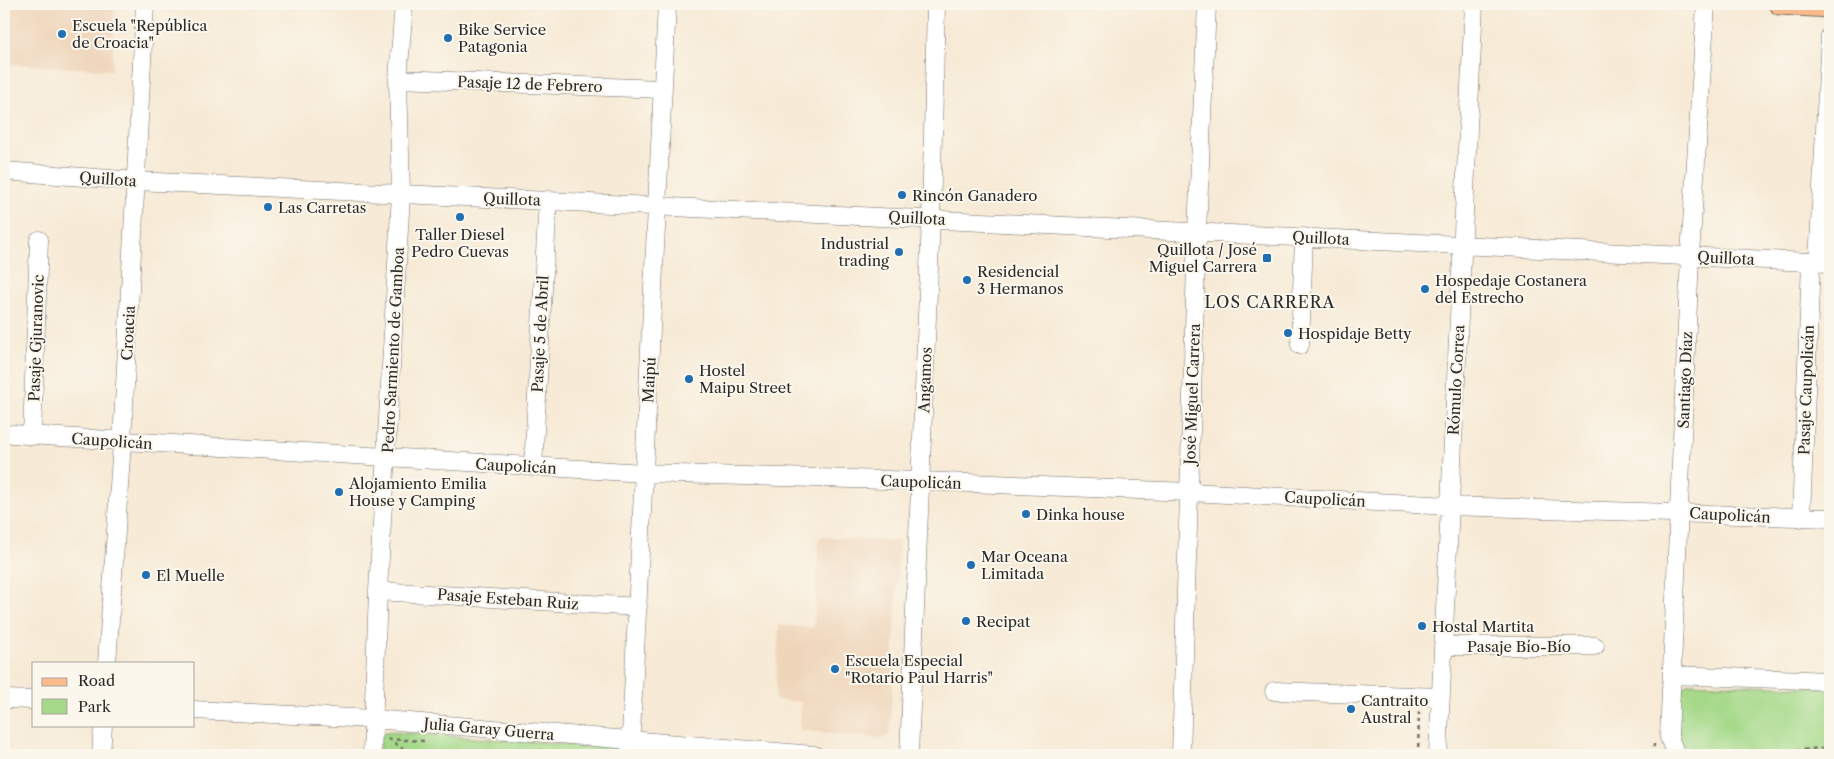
<svg xmlns="http://www.w3.org/2000/svg" width="1834" height="759" viewBox="0 0 1834 759" font-family="'Libre Caslon Text',serif">
<style>
.built{fill:#efd6bb}
.green{fill:#a5d989;stroke:#68825a}
.water{fill:#7be;stroke:#51738c}
.lines{fill:none;stroke-linecap:round;stroke-linejoin:round}
.minor-casing{stroke:#726e67;stroke-width:19}
.major-casing{stroke:#726e67;stroke-width:23}
.path{stroke:#726e67;stroke-width:2.5;stroke-dasharray:4 4;stroke-linecap:butt}
.minor{stroke:#fff;stroke-width:18}
.major{stroke:#fbbb8d;stroke-width:21}
.poi-dot{fill:#1f6fb2;stroke:#fbf7ec;stroke-width:2}
.labels{text-anchor:middle;dominant-baseline:central;stroke-width:4;stroke-linejoin:round;paint-order:stroke}
.poi-label{font-size:15px;fill:#2b2b2b;stroke:#fbf7ec;text-anchor:start}
.street-label{font-size:15px;fill:#2b2b2b;stroke:#fbf7ec}
.neighbourhood-label{font-size:16px;letter-spacing:1px;fill:#2b2b2b;stroke:#fbf7ec}
</style>
<rect width="100%" height="100%" fill="#fbf7ec"/>
<filter id="ink" filterUnits="userSpaceOnUse"><feTurbulence type="fractalNoise" baseFrequency=".02" numOctaves="2"/><feDisplacementMap in="SourceGraphic" scale="10" xChannelSelector="R" yChannelSelector="G"/><feConvolveMatrix kernelMatrix="1 2 1 2 8 2 1 2 1" color-interpolation-filters="sRGB"/></filter>
<filter id="wash" filterUnits="userSpaceOnUse"><feTurbulence type="fractalNoise" baseFrequency=".0096" numOctaves="4" result="noise"/><feDisplacementMap in="SourceGraphic" scale="20" xChannelSelector="R" yChannelSelector="G"/><feGaussianBlur stdDeviation="1.12" result="paint"/><feColorMatrix in="noise" values="0 0 0 0 0 0 0 0 0 0 0 0 0 0 0 0 0 1.4 0 .05"/><feComposite in="paint" operator="in"/></filter>
<g filter="url(#wash)">
<rect width="100%" height="100%" fill="#f7ead6"/>
<path class="built" d="M11,4H115L112,70L8,64Z
M819,537L899,541L890,735L882,739L800,730L801,702L775,700L779,625L814,628Z"/>
<path class="green" d="M1689,683L1830,688V753L1809,755H1680L1676,743L1679,693L1683,687Z
M388,732L624,748L627,755H380V735Z"/>
<path class="water" d="M4,4H10L4,113Z"/>
</g>
<g filter="url(#ink)">
<g class="lines">
<g class="minor-casing">
<path id="minor" d="M398,79L662,89
M4,171L136,181L1830,263
M1818,263L1830,35
M1300,345L1304,237
M12,434L644,473L921,481L1189,492L1450,506L1830,518
M32,436L39,240
M533,467L548,200
M1801,518L1811,262
M378,591L638,607
M1443,646H1595
M107,663L122,442L145,4
M1672,675L1830,681
M1274,691L1440,697
M4,699L34,700
M194,710L373,719L814,755
M101,755L103,725
M372,755L378,591L401,194L398,79L404,4
M630,755L667,4
M909,755L931,219L936,4
M1181,755L1197,232L1207,4
M1438,755L1474,4
M1676,755L1669,737L1690,256L1706,4"/>
</g>
<g class="major-casing">
<path id="major" d="M1780,4L1830,7"/>
</g>
<path class="path" d="M388,738L411,755
M388,739L424,741
M523,755L543,750
M1418,755L1419,712
M1653,755L1654,744
M1756,755L1830,747"/>
<use href="#minor" class="minor"/>
<use href="#major" class="major"/>
</g>
</g>
<g class="poi-dot">
<circle cx="62" cy="34" r="5"/>
<circle cx="448" cy="38" r="5"/>
<circle cx="902" cy="195" r="5"/>
<circle cx="268" cy="207" r="5"/>
<circle cx="460" cy="217" r="5"/>
<circle cx="899" cy="252" r="5"/>
<rect x="1262" y="253" width="10" height="10" rx="2.5"/>
<circle cx="967" cy="280" r="5"/>
<circle cx="1425" cy="289" r="5"/>
<circle cx="1288" cy="333" r="5"/>
<circle cx="689" cy="379" r="5"/>
<circle cx="339" cy="492" r="5"/>
<circle cx="1026" cy="514" r="5"/>
<circle cx="971" cy="565" r="5"/>
<circle cx="146" cy="575" r="5"/>
<circle cx="966" cy="621" r="5"/>
<circle cx="1422" cy="626" r="5"/>
<circle cx="835" cy="669" r="5"/>
<circle cx="1351" cy="709" r="5"/>
</g>
<g class="labels">
<g class="poi-label">
<text x="72" y="25">Escuela "República<tspan x="72" dy="17">de Croacia"</tspan></text>
<text x="458" y="29">Bike Service<tspan x="458" dy="17">Patagonia</tspan></text>
<text x="912" y="195">Rincón Ganadero</text>
<text x="278" y="207">Las Carretas</text>
<text x="460" y="234" text-anchor="middle">Taller Diesel<tspan x="460" dy="17">Pedro Cuevas</tspan></text>
<text x="889" y="243" text-anchor="end">Industrial<tspan x="889" dy="17">trading</tspan></text>
<text x="1257" y="249" text-anchor="end">Quillota / José<tspan x="1257" dy="17">Miguel Carrera</tspan></text>
<text x="977" y="271">Residencial<tspan x="977" dy="17">3 Hermanos</tspan></text>
<text x="1435" y="280">Hospedaje Costanera<tspan x="1435" dy="17">del Estrecho</tspan></text>
<text x="1298" y="333">Hospidaje Betty</text>
<text x="699" y="370">Hostel<tspan x="699" dy="17">Maipu Street</tspan></text>
<text x="349" y="483">Alojamiento Emilia<tspan x="349" dy="17">House y Camping</tspan></text>
<text x="1036" y="514">Dinka house</text>
<text x="981" y="556">Mar Oceana<tspan x="981" dy="17">Limitada</tspan></text>
<text x="156" y="575">El Muelle</text>
<text x="976" y="621">Recipat</text>
<text x="1432" y="626">Hostal Martita</text>
<text x="845" y="660">Escuela Especial<tspan x="845" dy="17">"Rotario Paul Harris"</tspan></text>
<text x="1361" y="700">Cantraito<tspan x="1361" dy="17">Austral</tspan></text>
</g>
<g class="street-label">
<text transform="translate(530 84) rotate(2)">Pasaje 12 de Febrero</text>
<text transform="translate(108 179) rotate(4)">Quillota</text>
<text transform="translate(512 199) rotate(2)">Quillota</text>
<text transform="translate(917 218) rotate(3)">Quillota</text>
<text transform="translate(1321 238) rotate(3)">Quillota</text>
<text transform="translate(1726 258) rotate(3)">Quillota</text>
<text transform="translate(128 333) rotate(-87)">Croacia</text>
<text transform="translate(540 334) rotate(-87)">Pasaje 5 de Abril</text>
<text transform="translate(36 338) rotate(-88)">Pasaje Gjuranovic</text>
<text transform="translate(393 350) rotate(-87)">Pedro Sarmiento de Gamboa</text>
<text transform="translate(649 380) rotate(-87)">Maipú</text>
<text transform="translate(925 380) rotate(-88)">Angamos</text>
<text transform="translate(1456 380) rotate(-87)">Rómulo Correa</text>
<text transform="translate(1685 380) rotate(-88)">Santiago Díaz</text>
<text transform="translate(1806 390) rotate(-88)">Pasaje Caupolicán</text>
<text transform="translate(1192 394) rotate(-88)">José Miguel Carrera</text>
<text transform="translate(112 441) rotate(4)">Caupolicán</text>
<text transform="translate(516 466) rotate(3)">Caupolicán</text>
<text transform="translate(921 482) rotate(2)">Caupolicán</text>
<text transform="translate(1325 499) rotate(3)">Caupolicán</text>
<text transform="translate(1730 515) rotate(3)">Caupolicán</text>
<text transform="translate(508 599) rotate(4)">Pasaje Esteban Ruiz</text>
<text x="1519" y="646">Pasaje Bío-Bío</text>
<text transform="translate(489 729) rotate(5)">Julia Garay Guerra</text>
</g>
<g class="neighbourhood-label">
<text x="1270" y="302">LOS CARRERA</text>
</g>
</g>
<rect width="1834" height="759" fill="none" stroke="#fbf7ec" stroke-width="20"/>
<rect x="32" y="662" width="162" height="65" fill="#fbf7ec" stroke="#a8a59f"/>
<rect x="42" y="678" width="25" height="8" fill="#fbbb8d" stroke="#a8a59f"/>
<text x="78" y="686" font-size="15" fill="#2b2b2b">Road</text>
<rect x="42" y="699" width="25" height="15" fill="#a5d989" stroke="#a8a59f"/>
<text x="78" y="712" font-size="15" fill="#2b2b2b">Park</text>
</svg>
